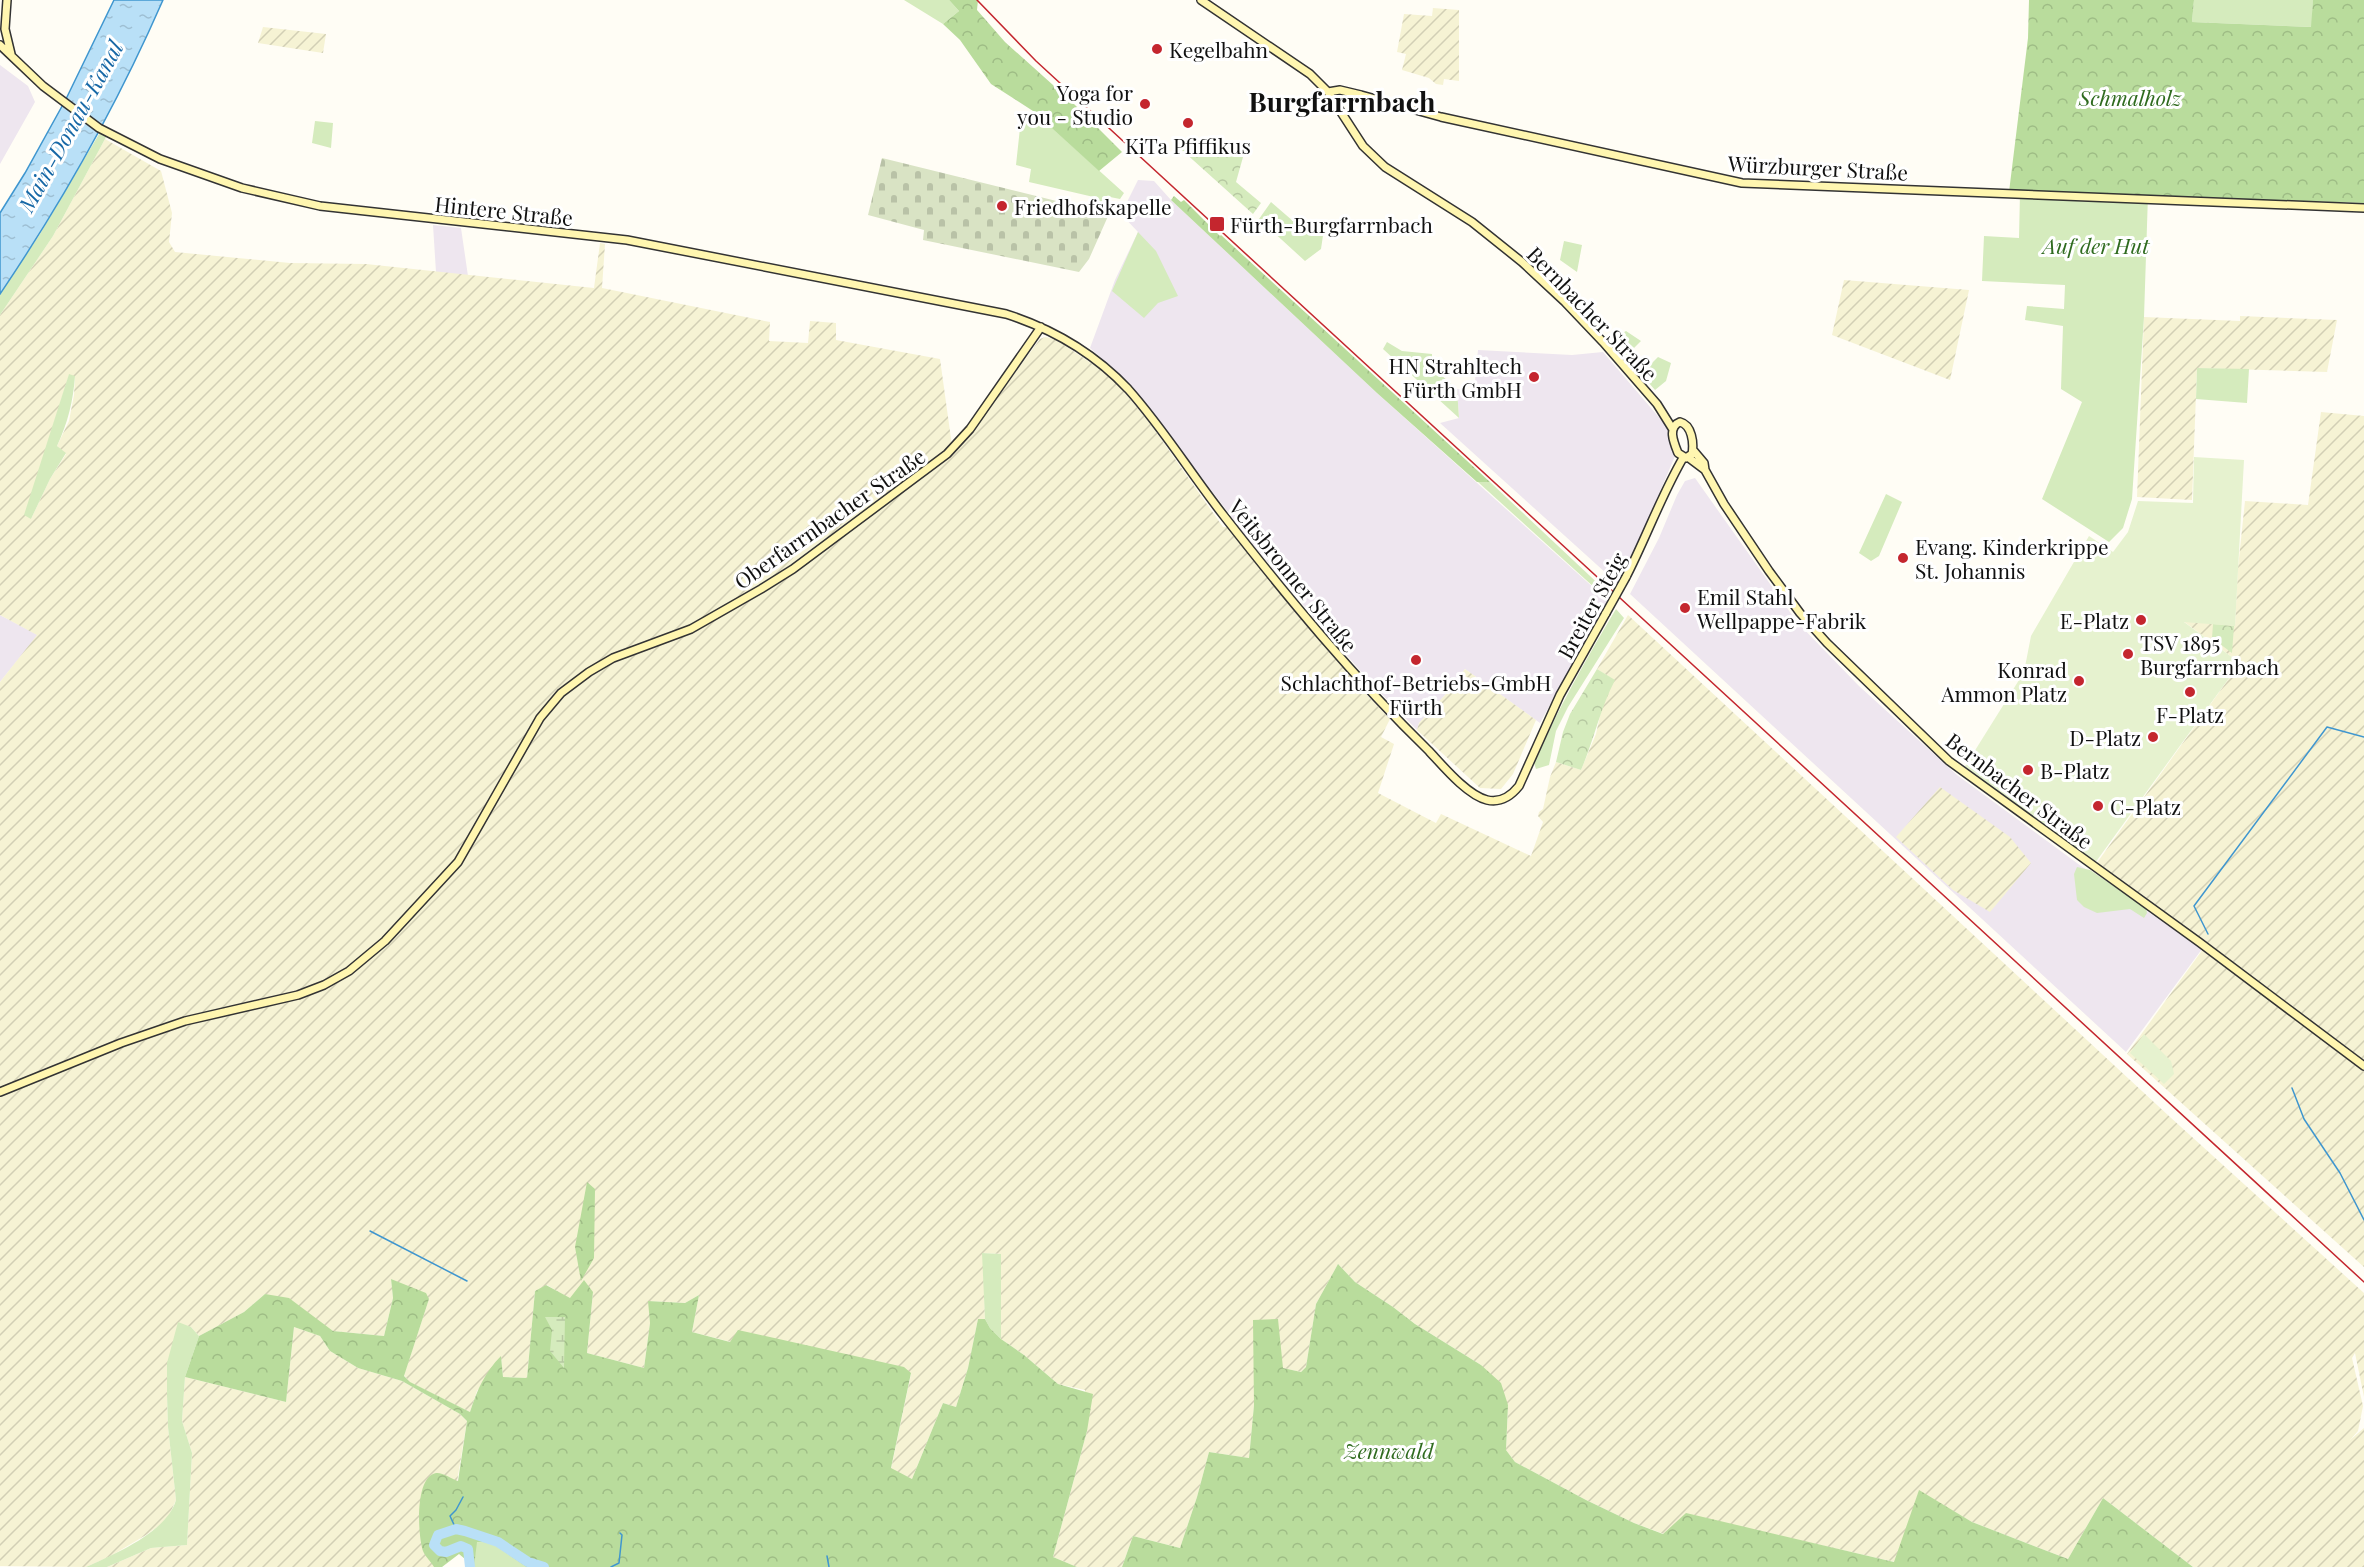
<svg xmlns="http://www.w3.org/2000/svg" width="2364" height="1567" viewBox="0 0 2364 1567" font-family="'Playfair Display',serif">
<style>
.industrial{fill:#eee6ef}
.farmland{fill:url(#farmland-furrows);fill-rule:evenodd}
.grass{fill:#d5ebbd}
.forest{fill:url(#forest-crowns)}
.wetland{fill:url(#wetland-marsh)}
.cemetery{fill:url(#cemetery-stones)}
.park{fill:url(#park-crowns)}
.pitch{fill:#e6f2cf}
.water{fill:url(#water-ripples);stroke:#3f96cf;stroke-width:1.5}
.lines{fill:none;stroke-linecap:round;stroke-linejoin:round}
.stream{stroke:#3f96cf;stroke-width:1.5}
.river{stroke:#b9e0f7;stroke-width:10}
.secondary-casing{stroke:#333;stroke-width:10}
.secondary{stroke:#fff6b0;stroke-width:7}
.rail{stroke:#c4262e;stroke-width:1.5}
.secondary-bridge-casing{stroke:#333;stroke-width:10;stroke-linecap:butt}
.secondary-bridge{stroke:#fff6b0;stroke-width:7}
.poi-dot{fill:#c4262e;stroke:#fff;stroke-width:2}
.labels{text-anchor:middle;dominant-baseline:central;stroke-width:6;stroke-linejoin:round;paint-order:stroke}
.poi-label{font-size:21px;fill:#111;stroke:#fff;text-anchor:start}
.park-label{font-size:21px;font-style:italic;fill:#2f6b1f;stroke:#fff}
.street-label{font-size:21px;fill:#111;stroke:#fff}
.water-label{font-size:22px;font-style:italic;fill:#1768a6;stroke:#fff}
.district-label{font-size:27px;font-weight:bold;fill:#111;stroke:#fff}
</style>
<defs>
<pattern id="farmland-furrows" width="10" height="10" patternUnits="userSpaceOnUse" patternTransform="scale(1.5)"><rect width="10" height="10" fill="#f6f3d4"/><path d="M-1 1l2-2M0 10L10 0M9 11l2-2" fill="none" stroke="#d2cfb5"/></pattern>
<pattern id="forest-crowns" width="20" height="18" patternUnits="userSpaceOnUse" patternTransform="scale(1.5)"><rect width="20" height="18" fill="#b9dc9c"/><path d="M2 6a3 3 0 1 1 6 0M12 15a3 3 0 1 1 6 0" fill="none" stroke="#9ebc85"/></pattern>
<pattern id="wetland-marsh" width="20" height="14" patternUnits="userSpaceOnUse" patternTransform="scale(1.5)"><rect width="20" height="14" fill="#d5ebbd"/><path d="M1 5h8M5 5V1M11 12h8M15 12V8" fill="none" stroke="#b6c8a1"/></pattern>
<pattern id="cemetery-stones" width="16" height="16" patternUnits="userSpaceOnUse" patternTransform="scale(1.5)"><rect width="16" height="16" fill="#d9e3c4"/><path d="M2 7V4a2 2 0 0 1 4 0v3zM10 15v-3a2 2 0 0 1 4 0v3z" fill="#b9c2a7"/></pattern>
<pattern id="park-crowns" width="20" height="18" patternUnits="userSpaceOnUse" patternTransform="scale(1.5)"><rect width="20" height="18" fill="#d5ebbd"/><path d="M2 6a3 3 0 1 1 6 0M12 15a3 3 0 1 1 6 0" fill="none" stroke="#b6c8a1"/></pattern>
<pattern id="water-ripples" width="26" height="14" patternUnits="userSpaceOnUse" patternTransform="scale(1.5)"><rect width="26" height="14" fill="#b9e0f7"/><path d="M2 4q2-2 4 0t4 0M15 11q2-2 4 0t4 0" fill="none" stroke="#9ebfd3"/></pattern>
</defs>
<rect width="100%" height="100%" fill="#fffdf5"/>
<path class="industrial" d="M0,65L28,86L35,102L0,164Z
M1138,180L1154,181L1171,200L1377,393L1595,589L1611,594L1540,723L1465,669L1447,693L1419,723L1417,730L1371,683L1314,618L1247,537L1131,385L1090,348L1115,280L1138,232L1121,214Z
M433,225L461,228L468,276L436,272Z
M1478,350L1572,355L1603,352L1669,429L1675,456L1640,539L1617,583L1440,423L1459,418L1457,389L1474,391Z
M1695,478L1797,622L1859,686L1957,775L2081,866L2202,949L2126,1052L1630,594L1659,538L1677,495L1685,481Z
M0,615L38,635L0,682Z"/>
<path class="farmland" d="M1433,8L1459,10V81L1444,79L1443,85L1436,84L1429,78L1402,70L1406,54L1397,52L1404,14L1432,16Z
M263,27L326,34L323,53L258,43Z
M105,139L161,171L172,213L169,242L175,252L290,263L366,264L594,288L600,243L605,244L602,288L770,322L769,341L808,343L810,321L836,323V340L940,359L953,453L966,439L1040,339L1045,337L1055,339L1103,371L1120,387L1149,422L1223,527H1227L1363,691L1390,719L1381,737L1394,744L1378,793L1436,823L1441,814L1531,856L1543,822L1538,816L1539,812L1543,809L1550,777L1556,762L1581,770L1596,734L1603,702L1614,680L1597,669L1628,615L2170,1117L2364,1293V1397L2355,1353L2352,1358L2363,1406L2358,1431L2350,1440L2364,1428V1567H2193L2103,1498L2068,1559L1972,1522L1919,1491L1895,1562L1807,1542L1664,1534L1634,1523L1586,1500L1515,1462L1506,1450L1508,1405L1481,1365L1415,1324L1393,1307L1355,1282L1338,1264L1316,1304L1306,1367L1301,1372L1283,1368L1254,1405L1249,1458L1209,1452L1197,1497L1180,1548L1133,1536L1122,1567H1077L1053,1557L1087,1431L1085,1390L1058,1384L1024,1355L1001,1339V1254L983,1253L985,1319H978L968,1368L956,1407L943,1403L912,1479L891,1469L911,1374L731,1342L692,1332L699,1295L685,1303L649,1301L650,1323L644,1368L587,1353L593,1292L570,1299L547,1285L535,1291L527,1378L503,1377L501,1357L477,1391L470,1412L409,1382L404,1375L429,1299L391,1279L393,1298L384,1336L333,1331L265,1294L244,1312L199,1336L191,1327L167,1395L168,1427L176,1500L167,1520L146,1535L109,1557L86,1567L0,1566V682L37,635L0,615V315L53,236ZM69,375L75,377L74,395L69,421L57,446L66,454L50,479L31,519L48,442Z
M1844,280L1969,290L1950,380L1832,335Z
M2240,316L2337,320L2327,372L2197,368L2192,500L2137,497L2144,317L2240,321Z
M2321,412L2364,416V1267L2127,1054L2203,949L2094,867L2240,663L2183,621L2235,625L2238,568L2245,501L2308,505Z
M1465,669L1536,720L1513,774L1501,789L1480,788L1417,730L1419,723L1447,693Z
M1940,787L2010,837L2031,863L1990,912L1953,890L1896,837Z
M294,1327L320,1336L330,1351L358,1368L402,1381L460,1414L467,1421L457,1482L441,1474L435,1567H107L151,1548L187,1545L192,1453L182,1421L185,1377L286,1402Z"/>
<path class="grass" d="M904,0H949L959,11L943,24Z
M2194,0H2313L2312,27L2192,22Z
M1033,111L1124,193L1120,199L1110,197L1106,204L1097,202L1098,198L1029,182L1031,169L1016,165L1020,128Z
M315,121L333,123L331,148L312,143Z
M102,129L108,133L105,139L53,236L0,315V294L40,234Z
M2020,193L2148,195L2144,317L2132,499L2123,528L2109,542L2042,499L2082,402L2061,389L2063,326L2025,320L2027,306L2064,309L2065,285L1982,281L1984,236L2019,238Z
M1271,202L1308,234L1322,220L1325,222L1321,249L1305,261L1259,219Z
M1138,232L1156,251L1178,296L1158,303L1144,318L1112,291Z
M1564,241L1582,245L1577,272L1560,260Z
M1626,331L1641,341L1625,357L1610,340Z
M1387,342L1402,351L1432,354V367L1457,389L1459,418L1383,349Z
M1658,357L1671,363L1666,381L1655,390L1641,374Z
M2197,368L2249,369L2247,403L2196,399Z
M69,374L75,376C73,402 68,422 57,446L66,453L50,479L31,519L24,515Z
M1478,482H1490L1606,591L1596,589Z
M1886,494L1902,502L1879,556L1871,561L1859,553Z
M1616,609L1624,618L1568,707L1556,731L1549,765L1536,769L1534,763C1558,709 1586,659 1616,609Z
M2077,867L2090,870L2146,908L2147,913L2144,918L2130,909L2097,913L2084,907L2077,900L2074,874Z
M982,1253L1001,1254V1339L990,1328L985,1319Z
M178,1322L191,1327L199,1336L185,1377L182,1421L192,1453L187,1545L151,1548L107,1567H86C115,1554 167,1532 176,1500L168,1427L167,1395V1363Z
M476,1542L491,1543L526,1567H474Z"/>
<path class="forest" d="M949,0H978L977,10L1005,42L1073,103L1122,152L1099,171L1033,111L991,84L960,40L943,24L959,11Z
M2029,0H2194L2192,22L2311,27L2313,0H2364V203L2009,192L2028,38Z
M1174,196L1181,202L1184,200L1220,236L1221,235L1490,482H1477L1377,393L1171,200Z
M587,1182L595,1189L594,1258L581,1281L575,1247Z
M1338,1264L1355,1282L1393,1307L1415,1324L1481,1365L1501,1383L1508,1405L1506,1450L1515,1462L1586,1500L1634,1523L1663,1534L1686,1513L1894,1562L1919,1490L1972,1522L2068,1559L2103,1498L2193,1567H1122L1133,1536L1180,1548L1197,1497L1209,1452L1249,1458L1254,1405L1253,1320L1278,1319L1283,1368L1301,1372L1306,1367L1316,1304Z
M391,1279L426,1293L429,1299L404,1376L410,1382L470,1412C477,1390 485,1372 501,1356L503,1377L527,1378L535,1291L546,1285L570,1298L584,1280L593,1292L587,1353L644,1368L650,1323L648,1301L685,1303L699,1295L692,1332L730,1342L738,1330L904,1367L911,1373L891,1468L912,1479L943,1403L956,1407L968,1368L978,1319H985L990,1328L1001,1339L1024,1355L1058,1384L1093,1394L1087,1431L1053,1557L1077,1567H526L491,1543L477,1542L474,1567H465V1559L459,1554L442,1567H434C431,1562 425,1556 423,1551C418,1537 414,1477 436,1473C442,1472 452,1479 458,1481L467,1421L460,1414L402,1381L358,1368L330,1351L320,1336L294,1327L286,1402L185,1377L199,1336L244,1312L265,1294L289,1298L333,1331L384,1336L393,1298Z"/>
<path class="wetland" d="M545,1317H565L564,1368L550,1351L552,1330Z"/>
<path class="cemetery" d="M882,158L1109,214L1089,259L1079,272L923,240L924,230L868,215Z"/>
<path class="park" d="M1173,137L1245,150L1236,182L1261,203L1253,214L1173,142Z
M2213,624L2234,626L2232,653L2212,638Z
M1597,669L1615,680C1600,709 1594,740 1581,770L1556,762L1563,732L1570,714Z"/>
<path class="pitch" d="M2194,457L2244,460L2235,626L2184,622L2240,663L2095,863L1964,768L2024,672L2031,636L2089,536L2113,552L2128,532L2138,501L2193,503Z
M2144,1034L2171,1061L2174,1074L2164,1084L2130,1053Z"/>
<path class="water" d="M114,0H163C118,103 63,201 0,294V213L25,173L66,99Z"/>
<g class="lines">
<path class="stream" d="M2208,934L2194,906L2327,727L2364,737
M2292,1088L2304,1119L2340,1173L2364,1220
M370,1231L467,1281
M456,1529L450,1516L456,1510L463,1497
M827,1556L829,1567
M611,1567L619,1563L622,1535L620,1533"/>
<path class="river" d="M470,1567L468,1549L461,1546L446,1552L440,1551L434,1545L438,1535L456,1529L465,1531L498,1542L528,1562L544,1567"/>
<g class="secondary-casing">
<path id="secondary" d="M7,0L5,29L11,54
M1201,0L1310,74L1328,92L1363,146L1385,167L1472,222L1522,262L1565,302L1603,342L1657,404L1672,428
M0,45L43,86L99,128L160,159L242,188L320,206L627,240L1006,314C1053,329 1094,353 1128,389C1163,428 1191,474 1224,516C1288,598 1354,678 1429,751C1443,766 1467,795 1487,800C1500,803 1511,796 1519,786L1560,695L1606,613
M1328,92L1340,90L1361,95L1441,117L1742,183L2364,208
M1680,422C1692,425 1694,443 1692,454L1686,458L1678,453C1674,443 1667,427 1680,422Z
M1693,450L1704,463L1705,470
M1689,458L1705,470L1724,504L1769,571L1800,613L1827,643L1949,761L2199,942L2364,1066
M1626,577C1646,538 1661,496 1683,458
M0,1092L121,1043L185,1021L298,995L324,985L349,971L385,941L458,862L540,718L561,693L589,672L613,658L691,629L761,589L793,569L947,454L970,429L1041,327"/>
</g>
<use href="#secondary" class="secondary"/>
<path class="rail" d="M977,0L1036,61L2364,1282"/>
<g class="secondary-bridge-casing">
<path id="secondary-bridge" d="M1606,613L1626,577"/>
</g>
<use href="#secondary-bridge" class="secondary-bridge"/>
</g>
<g class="poi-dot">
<circle cx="1157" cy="49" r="6"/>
<circle cx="1145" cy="104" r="6"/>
<circle cx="1188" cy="123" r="6"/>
<circle cx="1002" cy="206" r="6"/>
<rect x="1209" y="216" width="16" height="16" rx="3"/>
<circle cx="1534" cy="377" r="6"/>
<circle cx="1903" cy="558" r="6"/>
<circle cx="1685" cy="608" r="6"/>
<circle cx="2141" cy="620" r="6"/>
<circle cx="2128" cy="654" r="6"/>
<circle cx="1416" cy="660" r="6"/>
<circle cx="2079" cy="681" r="6"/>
<circle cx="2190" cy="692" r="6"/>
<circle cx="2153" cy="737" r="6"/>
<circle cx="2028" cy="770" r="6"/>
<circle cx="2098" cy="806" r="6"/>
</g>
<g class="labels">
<g class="poi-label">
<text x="1169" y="49">Kegelbahn</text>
<text x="1133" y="92" text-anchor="end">Yoga for<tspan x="1133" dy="24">you - Studio</tspan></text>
<text x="1188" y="145" text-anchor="middle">KiTa Pfiffikus</text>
<text x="1014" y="206">Friedhofskapelle</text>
<text x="1230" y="224">Fürth-Burgfarrnbach</text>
<text x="1522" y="365" text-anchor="end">HN Strahltech<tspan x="1522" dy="24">Fürth GmbH</tspan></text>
<text x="1915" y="546">Evang. Kinderkrippe<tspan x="1915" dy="24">St. Johannis</tspan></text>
<text x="1697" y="596">Emil Stahl<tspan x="1697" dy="24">Wellpappe-Fabrik</tspan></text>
<text x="2129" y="620" text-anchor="end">E-Platz</text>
<text x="2140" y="642">TSV 1895<tspan x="2140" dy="24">Burgfarrnbach</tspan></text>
<text x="2067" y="669" text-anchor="end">Konrad<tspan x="2067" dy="24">Ammon Platz</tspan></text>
<text x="1416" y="682" text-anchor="middle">Schlachthof-Betriebs-GmbH<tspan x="1416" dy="24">Fürth</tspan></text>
<text x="2190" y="714" text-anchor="middle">F-Platz</text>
<text x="2141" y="737" text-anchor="end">D-Platz</text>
<text x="2040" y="770">B-Platz</text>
<text x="2110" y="806">C-Platz</text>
</g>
<g class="park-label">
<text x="2130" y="97">Schmalholz</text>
<text x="2096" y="245">Auf der Hut</text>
<text x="1389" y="1450">Zennwald</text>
</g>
<g class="street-label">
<text transform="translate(1818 167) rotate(3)">Würzburger Straße</text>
<text transform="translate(504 210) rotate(6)">Hintere Straße</text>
<text transform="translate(1593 313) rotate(46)">Bernbacher Straße</text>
<text transform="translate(829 518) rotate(-35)">Oberfarrnbacher Straße</text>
<text transform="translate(1294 575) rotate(51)">Veitsbronner Straße</text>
<text transform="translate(1591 605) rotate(-61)">Breiter Steig</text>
<text transform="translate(2020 790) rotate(37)">Bernbacher Straße</text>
</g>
<g class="water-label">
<text transform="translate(70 126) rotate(-61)">Main-Donau-Kanal</text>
</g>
<g class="district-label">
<text x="1342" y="101">Burgfarrnbach</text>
</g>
</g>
</svg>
